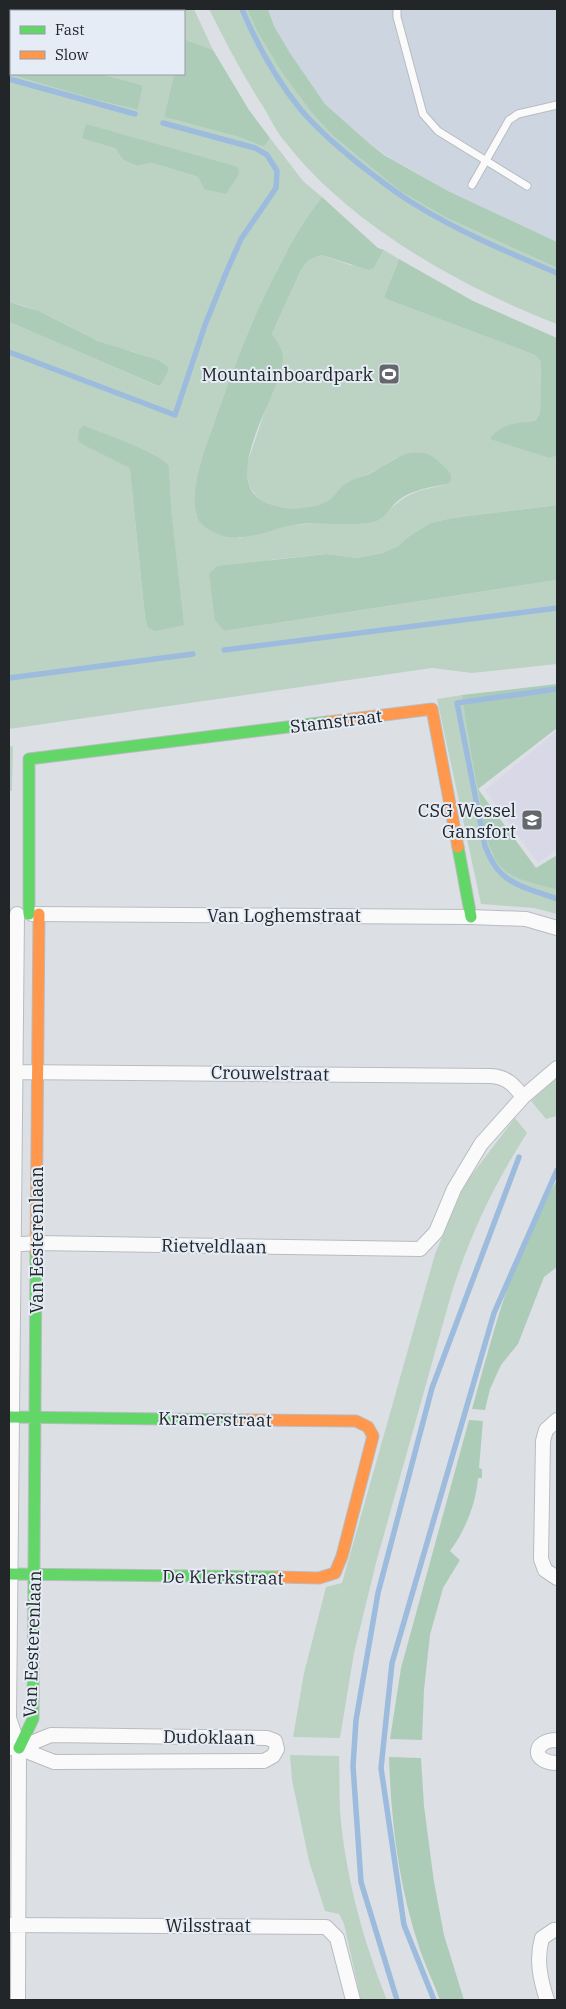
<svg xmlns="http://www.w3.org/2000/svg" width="566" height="2009" viewBox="0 0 566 2009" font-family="'IBM Plex Serif',serif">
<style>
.built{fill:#cdd5e0}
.education{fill:#d9d8e6}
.green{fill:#bcd3c4;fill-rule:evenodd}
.forest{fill:#adccb8}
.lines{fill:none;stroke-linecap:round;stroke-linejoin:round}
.stream{stroke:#9dbcdd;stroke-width:5.5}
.lane-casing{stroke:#b8bcc0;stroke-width:9}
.street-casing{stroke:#b8bcc0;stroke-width:16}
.fast-casing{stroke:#b8bcc0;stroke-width:13}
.slow-casing{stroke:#b8bcc0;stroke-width:13}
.lane{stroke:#fafafb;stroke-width:7}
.street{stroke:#fafafb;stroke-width:14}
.fast{stroke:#63d668;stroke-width:11}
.slow{stroke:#ff974d;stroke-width:11}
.labels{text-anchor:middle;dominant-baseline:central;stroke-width:4;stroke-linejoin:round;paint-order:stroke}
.poi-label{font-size:18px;fill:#232629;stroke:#e5ecf6;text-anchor:end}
.street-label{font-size:18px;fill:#232629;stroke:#e5ecf6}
</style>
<rect width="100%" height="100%" fill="#dce0e5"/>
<path class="built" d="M268,9H557V242L448,191L384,154L370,144L325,104L290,53L274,26Z"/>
<path class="education" d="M557,731V850L538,863L485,790Z"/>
<path class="green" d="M9,9H194L213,50L184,39V11H11V50L9,49Z
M209,9H247L257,31L282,73L311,112L332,135L400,191L445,217L557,268V324C461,287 350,225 286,143C277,133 271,120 264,108C243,76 226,43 209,9Z
M9,74L93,99L138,110L143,85L100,74H174L164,117L239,137L264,147L270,138L303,181L322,197C305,218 294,237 282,261C258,305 240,350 223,397C209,437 196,472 196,515L239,538L294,525L380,519C407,492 412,492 448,484L396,458C387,463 379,469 370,473C363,477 355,478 348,482C341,485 338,494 333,499C314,513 269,513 254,493C247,485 247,473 247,464L283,357L272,334L301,270L309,260L321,255L350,265L374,268L384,250L399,259L384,297L386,299L535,355L541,362L540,413L535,421L522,422L490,438L549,458L557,456V505L452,518L430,523L408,537L398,546L382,553L357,558L327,554L269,560L215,621L224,631L557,580V664L472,673L432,668L9,729V321L157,386L161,385L168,372V367C142,350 109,349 82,333C69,326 21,300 9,304ZM115,148L239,174L204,189L198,177L152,163L137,166L123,160ZM84,425L153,454L169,466L172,518L145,617L130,471L128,467Z
M462,695L487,835L492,854L516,877L557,890V914L534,908L481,904L437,699Z
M13,746L12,791H9V747Z
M557,1078V1116L546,1119L531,1101Z
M515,1118L527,1133C493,1186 470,1235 451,1295L376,1563L354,1653L340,1738L293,1737L304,1673L326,1587L342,1583L435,1254L464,1185Z
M290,1755L339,1756C340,1774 339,1792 340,1810C345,1875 363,1940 387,2000H361L344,1924L339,1914L325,1911L309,1861L292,1780Z"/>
<path class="forest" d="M247,9H268L274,26L290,53L325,104L370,144L384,155L448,191L557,242V268L445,217L400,191L332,135L311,112L282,73L257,31Z
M184,39L213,50L249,110L270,138L264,147L239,137L164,117L174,74H184Z
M9,49L11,50V74H100L143,85L138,110L93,99L9,74Z
M86,124L238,167L239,174L226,194L204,189L198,177L152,163L137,166L123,160L115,148L82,138Z
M322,197L378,248L384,250L374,268L369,270L321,255L309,260L301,270L272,334C276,340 283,350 283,358C282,393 215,482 267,503C283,510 301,510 319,505C337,500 336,488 348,482C354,478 362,477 369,474C387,465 406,447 428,454C436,457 445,468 451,474V480L448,484C432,487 413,489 399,500C392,505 387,515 380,519C367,528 320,522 302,524C276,526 246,544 220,535C210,531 198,525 196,513C190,484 208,442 217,414C236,361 255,310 282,261C294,237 305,218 322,197Z
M399,259L473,301L557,338V456L549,458L490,439C499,424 519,422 535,421L540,413L541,362L535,355L386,299L384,297Z
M9,302L39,311L98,341L158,360L168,367V372L161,385L158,386L10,322L9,321Z
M84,425C101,433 161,453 169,466L172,518L184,625L156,631L148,628L145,617L130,471L128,467L82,444L78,440L79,430Z
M557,505V580L224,631L215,621L209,574L217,566L327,554L357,558L382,553L398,546L408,537L430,523L452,518Z
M557,684V728L478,789L536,868L557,855V890C540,884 513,881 501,867C485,848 483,817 479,794C472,761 467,728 462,695Z
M557,1180V1267L544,1277L518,1344L501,1365L490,1389L485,1410L472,1409C494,1331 513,1250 557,1180Z
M469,1420L483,1421L479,1468L482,1469V1478H478C476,1504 465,1531 450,1551L460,1560L443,1588L430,1635L424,1690L422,1740L390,1739L401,1668Z
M389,1757L421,1758L424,1806L434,1882L444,1935L464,2000H440C434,1984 426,1967 420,1950C399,1888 391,1823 389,1757Z"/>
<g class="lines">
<path class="stream" d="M242,9C257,45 276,79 301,110C318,130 338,147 359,164C376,177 393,191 411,202C457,231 507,252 557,273
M9,79L135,114
M9,352L175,415L205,325L226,273L241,239L276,188L277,171L267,155L255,148L163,123
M224,650L557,608
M9,678L193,654
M557,689L457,703L485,846C489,856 494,867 502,874C515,887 540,892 557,899
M397,2000L361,1882L353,1766L356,1720L378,1593L432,1388L519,1157
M434,2000L404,1925L381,1768L392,1663L494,1313L557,1170"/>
<g class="lane-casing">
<path id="lane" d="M397,9V17L423,114L438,131L527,186
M472,185L509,120L518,114L557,105"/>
</g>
<g class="street-casing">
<path id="street" d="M17,914L9,1718L19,1748
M32,914L471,917L526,919L557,928
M9,1072L491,1076C507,1077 514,1085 523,1097
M9,1245L36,1243L420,1249L436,1232L454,1189L481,1144L523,1097L557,1068
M557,1420L546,1430L543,1441L541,1559L545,1570L557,1578
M51,1735L267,1738L275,1741L277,1749L273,1756L264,1761L54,1762L19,1748Z
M557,1740C532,1740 531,1763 557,1763
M9,1748H19L18,2000
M9,1925L326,1927L337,1938L353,2000
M547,2000C540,1979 536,1959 542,1938L554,1930H557"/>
</g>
<g class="fast-casing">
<path id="fast" d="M458,847L471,917
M29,914V759L328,722
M9,1417L242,1420
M9,1574L278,1577
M19,1748L33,1719L36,1253"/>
</g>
<g class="slow-casing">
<path id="slow" d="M328,722L432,709L458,847
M36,1253L39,914
M242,1420L356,1421L368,1427L373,1436L342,1556L335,1573L319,1578L278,1577"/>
</g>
<use href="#lane" class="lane"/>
<use href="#street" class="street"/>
<use href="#fast" class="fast"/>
<use href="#slow" class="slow"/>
</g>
<defs>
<g id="stadium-square" transform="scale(1.125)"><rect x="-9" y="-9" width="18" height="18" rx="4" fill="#64676b" stroke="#e5ecf6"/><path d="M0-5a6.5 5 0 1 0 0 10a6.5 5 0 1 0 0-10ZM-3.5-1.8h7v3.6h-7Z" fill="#fff"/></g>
<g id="school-square" transform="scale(1.125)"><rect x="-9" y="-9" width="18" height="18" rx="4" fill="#64676b" stroke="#e5ecf6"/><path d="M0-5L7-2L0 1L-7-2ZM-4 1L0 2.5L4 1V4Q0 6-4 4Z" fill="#fff"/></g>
</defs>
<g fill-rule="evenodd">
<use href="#stadium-square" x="389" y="374"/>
<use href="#school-square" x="532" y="820"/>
</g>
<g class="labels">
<g class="poi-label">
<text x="373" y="374">Mountainboardpark</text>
<text x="516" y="810">CSG Wessel<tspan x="516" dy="21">Gansfort</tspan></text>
</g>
<g class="street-label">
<text transform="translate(336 721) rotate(-7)">Stamstraat</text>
<text x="284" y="915">Van Loghemstraat</text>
<text transform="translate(270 1073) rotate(1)">Crouwelstraat</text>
<text transform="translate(36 1240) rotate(-90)">Van Eesterenlaan</text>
<text transform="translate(214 1246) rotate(1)">Rietveldlaan</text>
<text transform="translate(215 1419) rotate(1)">Kramerstraat</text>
<text transform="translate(223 1577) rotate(1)">De Klerkstraat</text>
<text transform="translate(32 1644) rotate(-88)">Van Eesterenlaan</text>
<text transform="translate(209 1737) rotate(1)">Dudoklaan</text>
<text x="208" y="1925">Wilsstraat</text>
</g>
</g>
<rect width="566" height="2009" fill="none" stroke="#232629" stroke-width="20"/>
<rect x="10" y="10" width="175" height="65" fill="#e5ecf6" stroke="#979da4"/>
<rect x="20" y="26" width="25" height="8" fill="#63d668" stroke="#979da4"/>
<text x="55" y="35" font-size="15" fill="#232629">Fast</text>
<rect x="20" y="51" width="25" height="8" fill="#ff974d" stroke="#979da4"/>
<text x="55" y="60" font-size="15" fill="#232629">Slow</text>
</svg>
